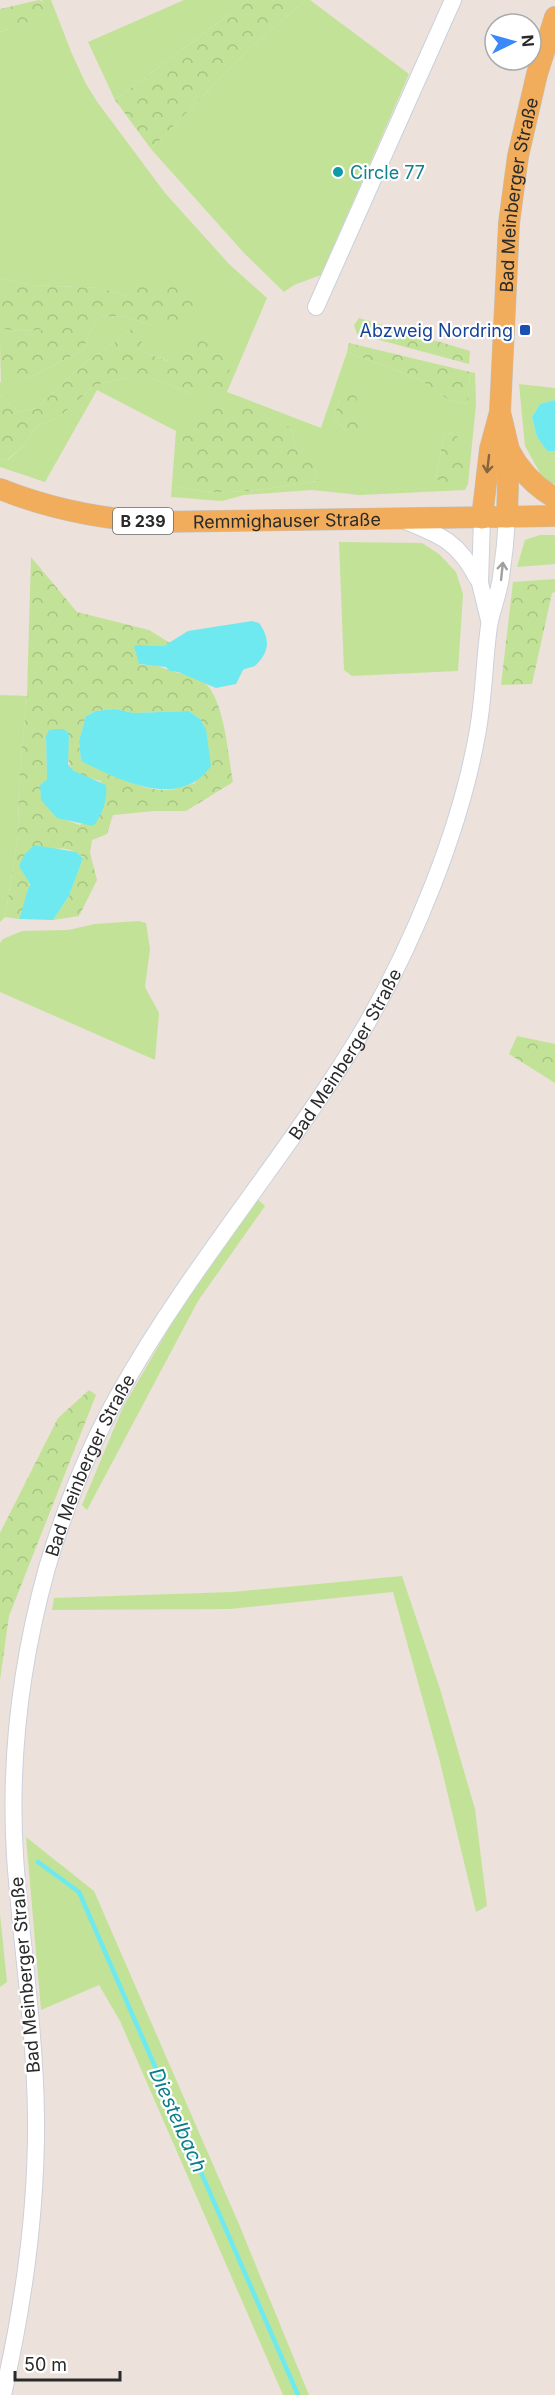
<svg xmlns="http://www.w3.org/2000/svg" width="555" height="2395" viewBox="0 0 555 2395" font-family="Inter,sans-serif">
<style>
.grass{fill:#c2e397;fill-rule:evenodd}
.forest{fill:url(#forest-crowns);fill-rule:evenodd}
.water{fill:#6ee9ef}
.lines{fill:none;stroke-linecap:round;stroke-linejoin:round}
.stream{stroke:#6ee9ef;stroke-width:4.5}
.minor-casing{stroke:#cad1dc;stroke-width:18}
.major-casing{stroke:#c3c3c3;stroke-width:22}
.minor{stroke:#fff;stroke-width:16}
.major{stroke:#f1ad5c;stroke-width:21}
.oneway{stroke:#846540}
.oneway2{stroke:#9f9f9f}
.culture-dot{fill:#0f9aa8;stroke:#fff;stroke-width:2}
.transit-dot{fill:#1a4fb4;stroke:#fff;stroke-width:2}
.labels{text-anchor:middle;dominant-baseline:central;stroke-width:4.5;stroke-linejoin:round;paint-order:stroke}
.shield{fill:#fff;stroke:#6a6a6a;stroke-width:1.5}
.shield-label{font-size:16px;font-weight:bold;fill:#2a2a2a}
.culture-label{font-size:18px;fill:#0d838f;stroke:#fff;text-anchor:start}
.street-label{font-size:18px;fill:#2a2a2a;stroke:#fff}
.transit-label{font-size:18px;fill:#164399;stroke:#fff;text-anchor:end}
.water-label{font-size:20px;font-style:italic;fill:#0d7d8c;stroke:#fff}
</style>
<defs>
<pattern id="forest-crowns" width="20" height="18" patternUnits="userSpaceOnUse" patternTransform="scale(1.5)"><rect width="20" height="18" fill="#c2e397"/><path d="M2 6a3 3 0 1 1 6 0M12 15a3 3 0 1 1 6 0" fill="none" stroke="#a7c382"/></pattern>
</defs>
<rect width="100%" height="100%" fill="#ece1db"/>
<path class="grass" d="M41,0H51L72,54L86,84L98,103L165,193L229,264L267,298L227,392L321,428L347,352L419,379L449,400L468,404L470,372L475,373L476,405L468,484L465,490L360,495L312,490L244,495L222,501L171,497L176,431L97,390L45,482L0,467V458L8,460L24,445L37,425L57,419L95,385L130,377H148L193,394L176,349L170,362L144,352L130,329L114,343L87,361L37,408L19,412L0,395V382L31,377L83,350L90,332L99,317L122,316L154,326L126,296L101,288L30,285L0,278V32L9,29L45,3ZM340,400L354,442L343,427L333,419ZM291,428L295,447L315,466L318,481C274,487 223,499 179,487ZM444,433L455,434L436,479Z
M184,0H248L115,100L88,42Z
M306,0H310L409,74L321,275L294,285L284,292L244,253L151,149L250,48Z
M51,328L7,341L0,347V329L23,331Z
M519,384L555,388V400L540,404L532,417L537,437L547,451H555V484L544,480L525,446Z
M540,535H555V564L517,567L525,540Z
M339,542L422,543L439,554L456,572L463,594L458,671L352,676L344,670Z
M0,695L27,696L19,781L18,837L5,917L0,922Z
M139,921L146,923L150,949L145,987L159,1013L155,1060L0,992V943L3,939L22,931L68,930L95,924Z
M257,1199L265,1206L198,1301L87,1510L82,1505L123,1407L175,1318Z
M402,1576L440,1689L475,1809L487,1906L476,1912L439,1758L393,1592L230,1609L52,1610L54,1598L232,1592Z
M26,1837L94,1891L238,2222L309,2395H283L120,2021L99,1985L41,2010Z
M0,1914L7,1982L0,1987Z"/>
<path class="forest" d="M39,0L45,3V16L0,32V9Z
M248,0H306L250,48L151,149L115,100Z
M0,278L30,285L101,288L126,296L148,280L189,289L198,304L191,319L171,328L154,326L122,316L99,317L90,332L83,350L31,377L1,383L0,347L6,341L46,329L23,331L0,329Z
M359,318L470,351L469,364L357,334L354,325Z
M130,329L141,339L144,352L169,362L176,349L194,337L215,347L230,369L222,388L193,394L148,377H130L95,385L57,419L37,425L24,445L7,460L0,458V395L19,412L37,408L87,361L114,343Z
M349,343L470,372L468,404L449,400L419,379L347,352Z
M354,393C362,408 364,424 362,441L354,443L343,427L333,419L340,400Z
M235,402L267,415L291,428L295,447L315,465L318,481C274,487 223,499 179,487L183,438L190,421L222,403Z
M444,433L455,434L467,448L464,484L448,485L436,479Z
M31,557L77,612L149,630L170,643L164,646L138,645L141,665C158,664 158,667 172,671C181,674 199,677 206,684C225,703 228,756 233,782L186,811H155L113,815L107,834L92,840L90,853L97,880L79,916L53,920L69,896L83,857C59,839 41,853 19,866L30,880L26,903L19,919L5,917L18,837L19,781L27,696ZM115,709L134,713L189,711L200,719L206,729L195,783C185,786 172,791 162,790C136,788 105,772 81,761L79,741L86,716L96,711ZM46,736L69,741C64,770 74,775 101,781C103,811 106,809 80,825C50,815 52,814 40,785L47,779Z
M555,579V592L552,593L532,684L501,685L513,582Z
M517,1036L555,1044V1083L509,1054Z
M89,1390L96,1395L9,1616L0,1680V1533L58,1418Z"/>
<path class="water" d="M555,400V451H547L537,437L532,417L540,404Z
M252,621L259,623C270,638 270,651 256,665C253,668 247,667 243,670L236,684L216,688L178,672L170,671L166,667L139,664L134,646L138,645L164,646L188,631Z
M115,709L134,713L189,711L200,719L206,729L211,766C180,811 119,780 81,761L79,741L86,716L96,711Z
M57,729H64L69,734L68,764L74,771L106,785C108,798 102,817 93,826L57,818L41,800L40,785L47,779L46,736L49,730Z
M34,845L76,852L83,858L69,896L53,920L19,919C24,907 25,896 30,884L19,866L24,855Z"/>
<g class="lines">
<path class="stream" d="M38,1862L79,1892L298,2395"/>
<g class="minor-casing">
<g id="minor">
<path d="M316,307L453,0"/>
<path d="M482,518L480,583L489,620"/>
<path d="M403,520C440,535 458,541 477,578"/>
<path id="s1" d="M3,2395C24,2303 37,2211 36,2116C35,2029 21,1943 15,1856C9,1759 21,1662 47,1568C65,1507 89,1447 120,1392C192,1263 291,1152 366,1025C414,942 460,830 477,735C484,699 484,662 489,626C492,609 499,593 501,577C504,557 506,537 507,517"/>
</g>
</g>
<g class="major-casing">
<g id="major">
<path d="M501,416L509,450L507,517"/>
<path d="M509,450C520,471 534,486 555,498"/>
<path id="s2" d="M0,489C50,509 100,519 154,522L555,516"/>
<path id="s3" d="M482,518L490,449L500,412L509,223L518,156L537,74L555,17"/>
</g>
</g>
<use href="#minor" class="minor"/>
<use href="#major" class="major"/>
</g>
<defs><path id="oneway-shaft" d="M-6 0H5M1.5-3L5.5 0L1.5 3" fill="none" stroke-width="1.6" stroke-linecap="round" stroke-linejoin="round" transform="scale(1.5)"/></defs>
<use class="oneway" href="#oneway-shaft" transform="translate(488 464) rotate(97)"/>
<use class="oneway2" href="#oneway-shaft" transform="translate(502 571) rotate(-84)"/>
<circle class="culture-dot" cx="338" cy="172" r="6"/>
<rect class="transit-dot" x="519" y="324" width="12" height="12" rx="3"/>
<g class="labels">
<rect class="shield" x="113" y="508" width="60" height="26" rx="4.5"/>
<g class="shield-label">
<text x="143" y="521">B 239</text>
</g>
<g class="culture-label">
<text x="350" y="172">Circle 77</text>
</g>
<g class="street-label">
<text stroke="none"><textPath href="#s3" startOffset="326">Bad Meinberger Straße</textPath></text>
<text stroke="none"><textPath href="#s2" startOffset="291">Remmighauser Straße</textPath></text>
<text stroke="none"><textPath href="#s1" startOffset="1431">Bad Meinberger Straße</textPath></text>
<text stroke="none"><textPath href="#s1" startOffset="945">Bad Meinberger Straße</textPath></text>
<text transform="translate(25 1975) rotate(-95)">Bad Meinberger Straße</text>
</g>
<g class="transit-label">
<text x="513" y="330">Abzweig Nordring</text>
</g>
<g class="water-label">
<text transform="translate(178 2120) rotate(66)">Diestelbach</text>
</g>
</g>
<g transform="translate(513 42) rotate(85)"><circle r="28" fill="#ffffff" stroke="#aaaaaa" stroke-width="1.5"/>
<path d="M0-4.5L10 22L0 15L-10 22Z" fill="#3a88fa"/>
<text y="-9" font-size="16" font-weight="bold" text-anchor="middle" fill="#2a2a2a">N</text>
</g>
<path d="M15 2371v9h105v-9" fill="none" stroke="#2a2a2a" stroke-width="3"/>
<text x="24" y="2371" font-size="18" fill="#2a2a2a" stroke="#ffffff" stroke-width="4.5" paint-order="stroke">50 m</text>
</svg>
